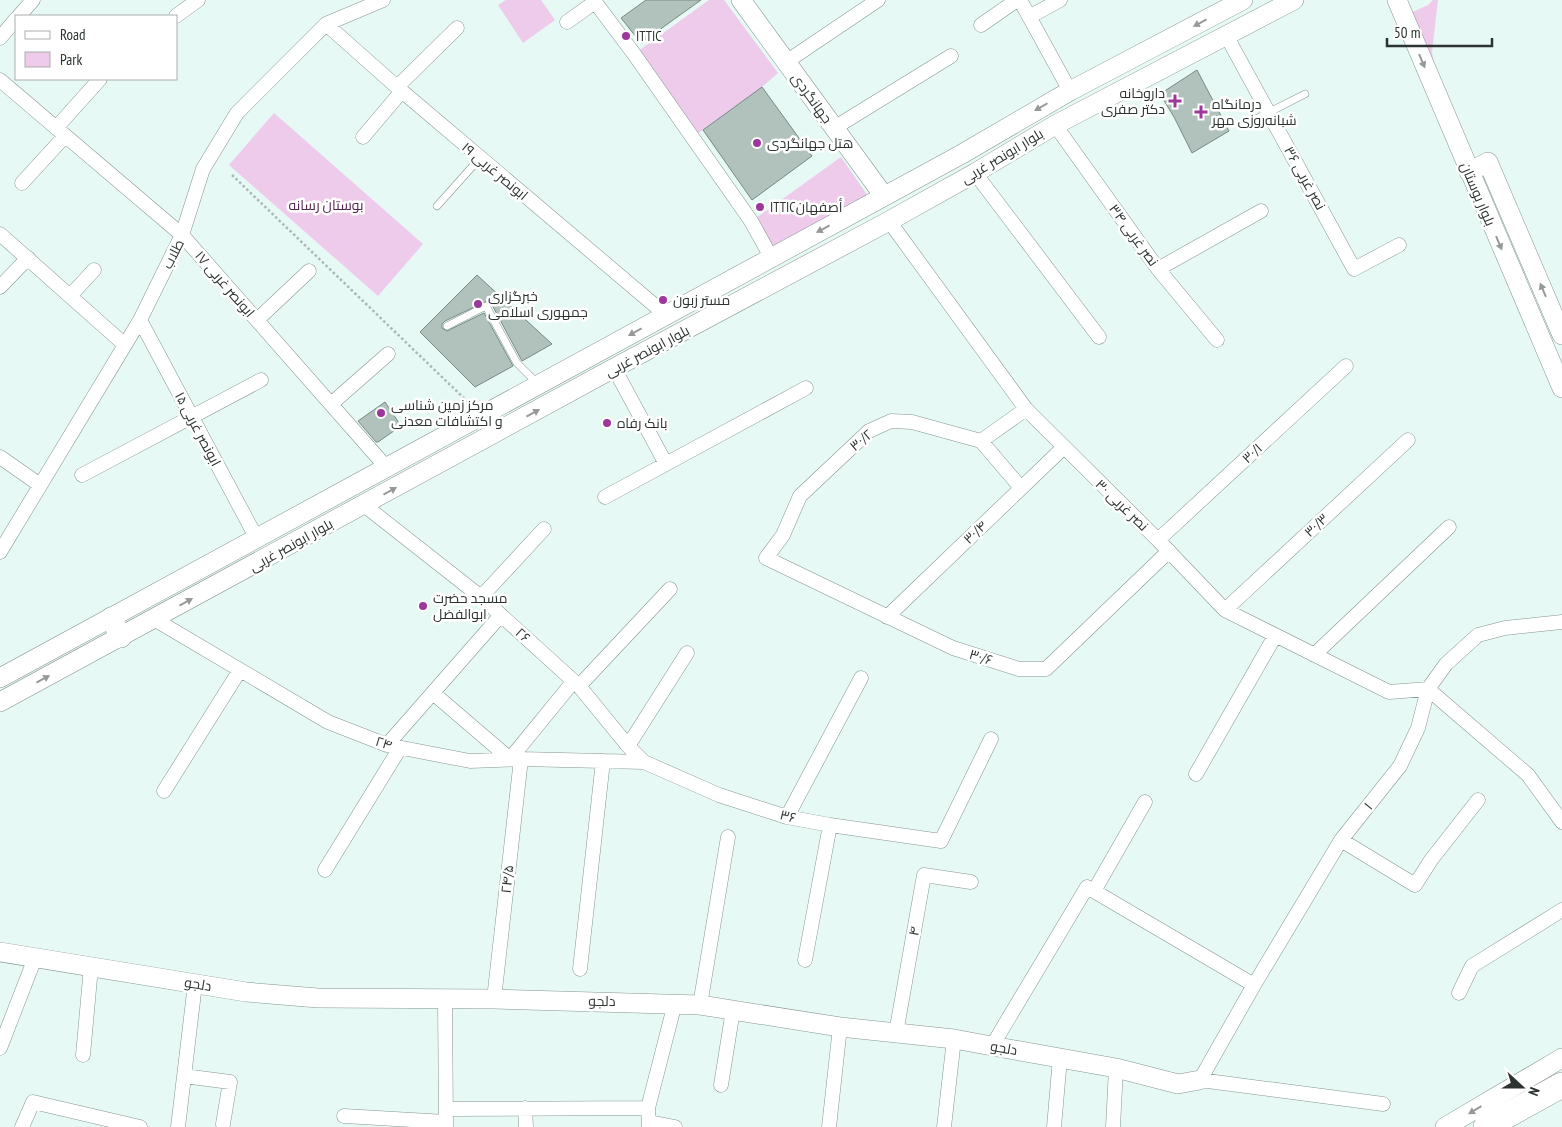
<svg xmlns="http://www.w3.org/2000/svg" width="1562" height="1127" viewBox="0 0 1562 1127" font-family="'PT Sans Narrow',Cairo,sans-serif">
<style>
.green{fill:#eecaeb}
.building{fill:#b1c2bd;stroke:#798985}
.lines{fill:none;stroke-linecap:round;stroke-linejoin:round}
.lane-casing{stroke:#859591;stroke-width:8}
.street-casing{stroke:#859591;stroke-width:15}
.secondary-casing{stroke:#859591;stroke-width:20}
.primary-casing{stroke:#859591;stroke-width:22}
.highway-casing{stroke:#859591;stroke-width:26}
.path{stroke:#aab8b5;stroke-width:2.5;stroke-dasharray:2.5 2.5;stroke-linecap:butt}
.lane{stroke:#fff;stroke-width:7}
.street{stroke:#fff;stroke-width:14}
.secondary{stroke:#fff;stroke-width:19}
.primary{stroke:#fff;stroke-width:21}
.highway{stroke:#fff;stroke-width:25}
.oneway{fill:#969998}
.poi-dot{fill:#9d379b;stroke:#fff;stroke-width:2}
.labels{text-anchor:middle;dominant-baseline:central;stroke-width:5;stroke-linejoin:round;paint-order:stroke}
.poi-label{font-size:14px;fill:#2c3331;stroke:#fff;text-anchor:start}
.street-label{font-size:14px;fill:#2c3331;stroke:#fff}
.park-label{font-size:14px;fill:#51254f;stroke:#fff}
</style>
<rect width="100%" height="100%" fill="#e7f9f5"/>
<path class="green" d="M506,0H541L555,20L523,43L498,5Z
M709,0H724L778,73L762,87L693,137L634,54Z
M1433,0H1438L1432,52L1436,76L1406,15L1428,5Z
M274,113L423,244L378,296L229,165Z
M841,157L872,202L771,257L752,221Z"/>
<path class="building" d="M646,0H701L641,43L621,18Z
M1197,70L1229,131L1192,153L1174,117L1160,94Z
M762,87L812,156L752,200L703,130Z
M477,275L552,344L522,361L491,303L487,301L445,321L442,324V328L447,331L484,313L513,366L475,387L420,332Z
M385,402L401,426L378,442H376L358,421Z"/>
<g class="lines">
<g class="lane-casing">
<path id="lane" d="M1242,126L1305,94
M437,206L480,158
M447,326L486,306L517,363L537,383"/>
</g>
<g class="street-casing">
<path id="street" d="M1020,0L1070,91
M19,16L33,0
M176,16L198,0
M1029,17L1060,0
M567,22L595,2L634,54L751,221L771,257
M326,24L397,87L666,315
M981,25L1017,0
M1226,35L1354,269L1399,245
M0,38L16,19
M786,62L878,0
M0,80L182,235L387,468
M397,87L457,28
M1055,125L1158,269L1217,340
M56,128L100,79
M834,128L951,56
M363,137L402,91
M975,173L1099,337
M22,183L65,136
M889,221L1026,409L1158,540L1225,610L1389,692L1428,689
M0,234L125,345
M1158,269L1261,211
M0,287L28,258
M70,296L94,270
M140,320L257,539
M257,320L309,271
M614,368L666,464
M331,404L388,354
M1026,409L981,441L912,422L891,421L869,431L800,496L783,535L766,558L953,648L1019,669H1046L1169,551
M981,441L1021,488
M0,457L40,485
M82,475L261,380
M605,497L806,388
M364,505L481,597L579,686L628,746L644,762L719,795L787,817L830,825L941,841L991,739
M1158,540L1346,366
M0,552L140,320L182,235L203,169L237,113L326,24L383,0
M481,597L544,529
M1225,610L1408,440
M887,617L1063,448
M154,619L328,722L387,745L470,761L521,759L644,762
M1314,655L1449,527
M579,686L670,589
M1428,689L1528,775L1562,822
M433,693L510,759L573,682
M387,745L501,615
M628,746L687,653
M1196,774L1275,636
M164,791L240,670
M787,817L861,678
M1341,840L1415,885L1431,860L1478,800
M325,870L400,748
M1094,891L1145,802
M805,960L830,825
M580,969L603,761
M1459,993L1472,966L1562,910
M445,999L446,1127
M494,999L521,759
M700,1005L728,837
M896,1033L924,875L971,882
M992,1046L1087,887L1254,985
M0,1048L35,958
M83,1055L91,967
M184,1076L230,1082L223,1124
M721,1085L733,1010
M1383,1104L1200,1080L1254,985L1341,840L1400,766L1418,728L1428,689L1446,664L1478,635L1505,628L1562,622
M525,1108L526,1127
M446,1109L648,1108
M344,1116L446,1122
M649,1122L675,1127
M22,1127L33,1102L140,1127
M178,1127L195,984
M649,1127L648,1108L675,1003
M829,1127L840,1027
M944,1127L954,1039
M1054,1127L1060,1058
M1113,1127L1116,1068"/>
</g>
<g class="secondary-casing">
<path id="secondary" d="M741,0L884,196
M1397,0L1562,388
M1469,172L1488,162L1562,335
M0,678L962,154L1070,91L1243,0
M0,702L614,368L889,221L975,173L1055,125L1294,0
M0,952L246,992L318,998L494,999L700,1005L840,1027L954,1039L992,1046L1116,1068L1178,1084L1200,1080
M1445,1127L1562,1058"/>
</g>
<g class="primary-casing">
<path id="primary" d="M111,618L121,637"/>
</g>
<g class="highway-casing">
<path id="highway" d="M1486,1127L1562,1085"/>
</g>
<path class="path" d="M232,175L470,404"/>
<use href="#lane" class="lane"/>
<use href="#street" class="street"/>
<use href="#secondary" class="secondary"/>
<use href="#primary" class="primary"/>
<use href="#highway" class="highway"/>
</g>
<defs><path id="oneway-solid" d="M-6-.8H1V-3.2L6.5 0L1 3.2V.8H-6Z" transform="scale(1.25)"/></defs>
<g class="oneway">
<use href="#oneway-solid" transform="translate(1200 23) rotate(152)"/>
<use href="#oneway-solid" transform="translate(1422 61) rotate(67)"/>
<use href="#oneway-solid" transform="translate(1041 107) rotate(150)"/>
<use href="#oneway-solid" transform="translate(823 229) rotate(152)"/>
<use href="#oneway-solid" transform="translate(1499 243) rotate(67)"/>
<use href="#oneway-solid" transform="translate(1543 290) rotate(-113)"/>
<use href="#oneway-solid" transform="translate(635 332) rotate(151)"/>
<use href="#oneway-solid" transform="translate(533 413) rotate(-29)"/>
<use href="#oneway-solid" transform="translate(390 491) rotate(-29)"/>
<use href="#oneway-solid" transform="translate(186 602) rotate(-29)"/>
<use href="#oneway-solid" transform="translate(43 679) rotate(-28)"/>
<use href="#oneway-solid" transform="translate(1475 1110) rotate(149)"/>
</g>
<g class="poi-dot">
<circle cx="626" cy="36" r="5"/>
<path d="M1172.5 93.5h5v5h5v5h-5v5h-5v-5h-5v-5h5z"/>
<path d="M1198.5 104.5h5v5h5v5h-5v5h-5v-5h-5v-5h5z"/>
<circle cx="757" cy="143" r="5"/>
<circle cx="760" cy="207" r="5"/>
<circle cx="663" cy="300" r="5"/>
<circle cx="478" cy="304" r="5"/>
<circle cx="381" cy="413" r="5"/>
<circle cx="607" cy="423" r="5"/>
<circle cx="423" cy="606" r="5"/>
</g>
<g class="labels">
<g class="poi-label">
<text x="636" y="36">ITTIC</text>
<text x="1165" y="93" text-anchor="end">داروخانه<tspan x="1165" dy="16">دکتر صفری</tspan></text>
<text x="1212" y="104">درمانگاه<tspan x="1212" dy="16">شبانه‌روزی مهر</tspan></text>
<text x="767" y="143">هتل جهانگردی</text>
<text x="770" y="207">ITTICأصفهان</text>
<text x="488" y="296">خبرگزاری<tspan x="488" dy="16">جمهوری اسلامی</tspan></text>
<text x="673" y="300">مستر زبون</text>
<text x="391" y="405">مرکز زمین شناسی<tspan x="391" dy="16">و اکتشافات معدنی</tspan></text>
<text x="617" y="423">بانک رفاه</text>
<text x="433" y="598">مسجد حضرت<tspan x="433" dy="16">ابوالفضل</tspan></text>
</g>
<g class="street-label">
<text transform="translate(812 98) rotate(54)">جهانگردی</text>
<text transform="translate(1002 156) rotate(-31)">بلوار ابونصر غربی</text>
<text transform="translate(495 171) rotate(40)">ابونصر غربی ۱۹</text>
<text transform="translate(1305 178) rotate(61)">نصر غربی ۳۶</text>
<text transform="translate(1478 194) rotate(67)">بلوار بوستان</text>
<text transform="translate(1134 235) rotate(54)">نصر غربی ۳۴</text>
<text transform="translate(173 254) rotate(-63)">طلاب</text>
<text transform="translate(225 284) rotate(49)">ابونصر غربی ۱۷</text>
<text transform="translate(647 351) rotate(-28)">بلوار ابونصر غربی</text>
<text transform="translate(198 429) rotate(62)">ابونصر غربی ۱۵</text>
<text transform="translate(861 440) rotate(-40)">۳۰/۲</text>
<text transform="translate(1252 453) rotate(-43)">۳۰/۱</text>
<text transform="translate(1122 505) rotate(44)">نصر غربی ۳۰</text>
<text transform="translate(1316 525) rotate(-43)">۳۰/۳</text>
<text transform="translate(975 532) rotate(-44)">۳۰/۴</text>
<text transform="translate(291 545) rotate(-29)">بلوار ابونصر غربی</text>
<text transform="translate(523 635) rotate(42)">۲۶</text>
<text transform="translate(981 657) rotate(17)">۳۰/۶</text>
<text transform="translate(384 743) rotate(17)">۲۴</text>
<text transform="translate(1368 806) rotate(-51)">۱</text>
<text transform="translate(788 816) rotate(14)">۳۶</text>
<text transform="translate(507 879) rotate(-84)">۲۴/۵</text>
<text transform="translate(914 931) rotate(-80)">۴</text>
<text transform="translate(198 984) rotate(9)">دلجو</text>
<text transform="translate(602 1001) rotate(1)">دلجو</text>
<text transform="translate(1004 1048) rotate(10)">دلجو</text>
</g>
<g class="park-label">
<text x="326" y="205">بوستان رسانه</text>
</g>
</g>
<rect x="15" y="15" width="162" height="65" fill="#ffffff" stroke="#abadad"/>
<rect x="25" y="31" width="25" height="8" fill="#ffffff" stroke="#abadad"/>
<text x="60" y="40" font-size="15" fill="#2c3331">Road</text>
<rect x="25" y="52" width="25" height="15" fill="#eecaeb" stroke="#abadad"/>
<text x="60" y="65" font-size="15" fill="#2c3331">Park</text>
<g transform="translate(1522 1087) rotate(111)" stroke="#ffffff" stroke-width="4" paint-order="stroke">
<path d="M0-4L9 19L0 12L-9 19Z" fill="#2c3331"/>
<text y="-8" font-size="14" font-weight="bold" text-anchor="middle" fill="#2c3331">N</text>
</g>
<path d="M1387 38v8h105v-8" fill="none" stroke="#2c3331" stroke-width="2.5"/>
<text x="1394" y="38" font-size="15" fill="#2c3331" stroke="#ffffff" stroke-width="4" paint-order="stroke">50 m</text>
</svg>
